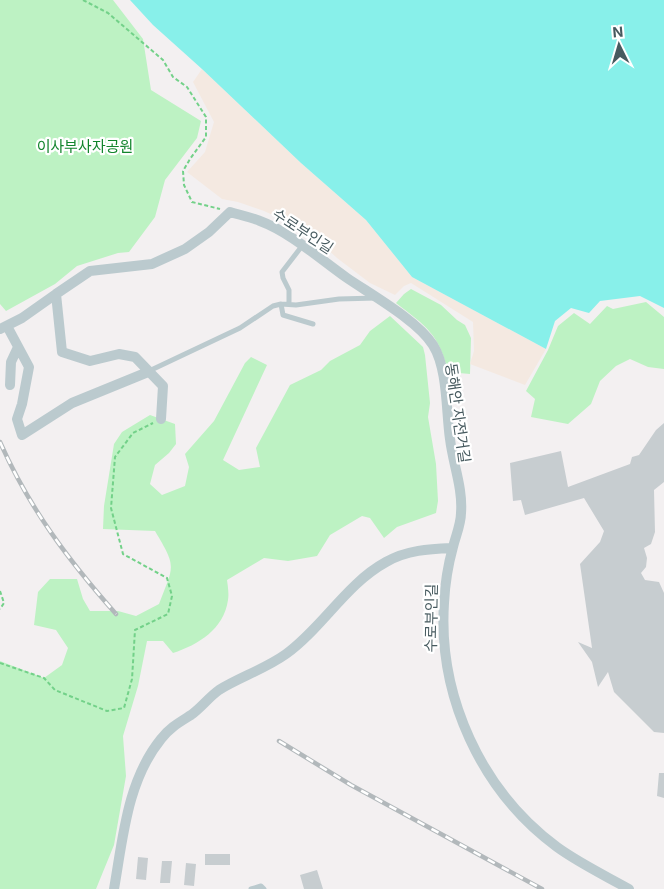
<svg xmlns="http://www.w3.org/2000/svg" width="664" height="889" viewBox="0 0 664 889" font-family="Inter,'Noto Sans KR',sans-serif">
<style>
.green{fill:#bdf2c3}
.sand{fill:#f4e9e1}
.water{fill:#88f0ea}
.building{fill:#c7cdd0}
.lines{fill:none;stroke-linecap:round;stroke-linejoin:round}
.path{stroke:#73d189;stroke-width:2;stroke-dasharray:4 2.5;stroke-linecap:butt}
.service{stroke:#bbcace;stroke-width:5}
.minor{stroke:#bbcace;stroke-width:10}
.rail-casing{stroke:#b2b8bb;stroke-width:4.5}
.rail{stroke:#fff;stroke-width:2.5;stroke-dasharray:8;stroke-linecap:butt}
.labels{text-anchor:middle;dominant-baseline:central;stroke-width:4.5;stroke-linejoin:round;paint-order:stroke}
.park-label{font-size:15px;fill:#13852d;stroke:#fff}
.street-label{font-size:15px;fill:#475a5f;stroke:#fff}
</style>
<rect width="100%" height="100%" fill="#f3f0f1"/>
<path class="green" d="M0,0H113L143,39L151,90L201,121L197,138L165,180L155,217L129,252L118,253L77,266L55,284L6,311L0,304Z
M411,289L441,305L457,320L465,325L471,338L470,374L448,372C439,334 426,326 396,303L404,294Z
M646,302L664,317V369L648,367L630,359L616,366L600,381L591,404L568,424L531,417L535,399L526,391L548,350L558,326L574,313L590,324L607,306L613,309Z
M390,316L423,347L425,355L430,403L428,417L436,464L438,501L436,513L397,527L384,538L370,518L362,516L330,535L317,556L288,561L264,558L227,580C228,587 229,594 228,600C224,629 198,645 173,653L163,641H147L138,686L123,736L126,776L114,845L96,889H0V661L44,678L62,665L68,648L56,630L34,625L38,592L50,579H77L83,599L90,611H118L136,616L159,604C174,565 177,568 155,531L103,529L104,506L114,444L122,432L150,415L175,424L176,444L169,453L155,465L150,484L162,495L185,486L189,467L185,454L214,421L245,363L251,357L267,365L223,460L239,470L260,467L256,448L290,385L321,370L330,361L360,345L370,331Z"/>
<path class="sand" d="M202,69L301,163L366,220L412,277L546,349L525,385L470,364L474,351L473,322L411,283L404,286L395,295L370,283L337,258L308,231L264,211L238,202L222,199L187,172L205,152L214,122L193,82Z"/>
<path class="water" d="M130,0H664V308L640,296L600,301L589,313L571,308L555,321L546,349L412,277L366,220L301,163L202,69L153,25Z"/>
<path class="building" d="M664,423V482L654,490L655,532L651,544L644,548L647,558L646,567L641,573L645,580L659,582L664,593V733L654,732L614,692L608,672L598,687L592,662L578,642L592,648L580,564L600,542L604,531L584,498L525,515L521,500L513,501L510,463L561,451L568,487L630,464L632,457L639,455L656,430Z
M659,773H664V798L657,796Z
M205,854H230V865H205Z
M138,857L148,858L146,880L136,879Z
M162,861H172L170,883H160Z
M186,863L196,864L194,886L184,885Z
M317,870L323,889H304L300,875Z"/>
<g class="lines">
<path class="path" d="M83,0L108,13L163,60L173,77L187,87L206,117V137L190,159L183,171L184,185L192,202L220,209
M0,591L4,603L0,609
M0,663L44,678L55,690L107,711L124,708L132,679L135,630L168,614L172,596L167,578L123,554L111,508L115,457L133,433L153,423"/>
<path class="service" d="M281,304L283,315L313,324
M289,304V290L283,278L282,272L302,246
M149,371L240,328L273,306L281,304L296,305L339,299L376,298
M251,889L261,886L264,889"/>
<path class="minor" d="M7,326L29,367L22,404L17,419L22,435L72,403L148,372
M0,329L22,318L56,294
M10,385L11,362L18,347
M161,419L163,386L135,357L119,354L90,361L62,352L56,294L90,271L152,264L185,249L209,232L230,212C240,215 250,217 260,221C290,232 320,259 347,278C372,295 418,321 433,345C448,369 446,412 450,439C453,464 463,488 461,513C461,524 456,535 453,547C448,565 445,584 444,603C438,696 481,791 557,847C579,863 604,875 629,889
M114,889C123,838 127,781 161,739C169,728 180,722 191,715C201,708 209,697 219,690C240,677 265,669 286,654C323,627 346,584 386,562C407,550 429,549 452,548"/>
<g class="rail-casing">
<path id="rail" d="M0,442C29,508 69,561 116,614
M279,741L351,785L542,889"/>
</g>
<use href="#rail" class="rail"/>
</g>
<g class="labels">
<g class="park-label">
<text x="85" y="146">이사부사자공원</text>
</g>
<g class="street-label">
<text transform="translate(303 231) rotate(33)">수로부인길</text>
<text transform="translate(458 413) rotate(82)">동해안 자전거길</text>
<text transform="translate(431 618) rotate(-89)">수로부인길</text>
</g>
</g>
<g transform="translate(619 45) rotate(355)" stroke="#ffffff" stroke-width="4" paint-order="stroke">
<path d="M0-4L9 19L0 12L-9 19Z" fill="#475a5f"/>
<text y="-8" font-size="14" font-weight="bold" text-anchor="middle" fill="#475a5f">N</text>
</g>
</svg>
